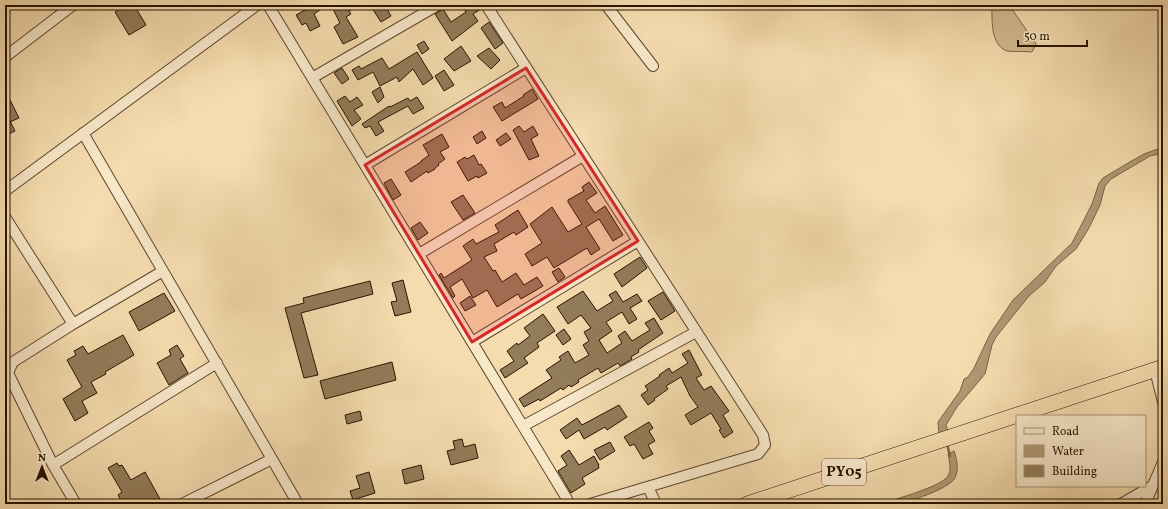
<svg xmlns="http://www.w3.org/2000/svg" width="1168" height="509" viewBox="0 0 1168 509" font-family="Vollkorn,serif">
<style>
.green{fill:#d2ba90;stroke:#7e6648}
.water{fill:#b09873;stroke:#7a6345}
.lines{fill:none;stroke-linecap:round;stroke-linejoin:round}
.stream{stroke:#7a6345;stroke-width:2.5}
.building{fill:#937c5a;stroke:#291300}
.minor-casing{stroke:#5c452c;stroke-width:12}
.highway-casing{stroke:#291300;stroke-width:16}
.minor{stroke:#f8e8ca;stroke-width:10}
.highway{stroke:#f5dcae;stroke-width:15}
.marked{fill:#d62828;fill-opacity:0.2;stroke:#d62828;stroke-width:3;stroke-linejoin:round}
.labels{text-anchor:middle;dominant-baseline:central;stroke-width:3;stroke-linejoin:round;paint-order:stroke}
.shield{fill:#f8e8ca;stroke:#67533d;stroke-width:1}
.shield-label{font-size:15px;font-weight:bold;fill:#291300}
</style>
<rect width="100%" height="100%" fill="#f5dcae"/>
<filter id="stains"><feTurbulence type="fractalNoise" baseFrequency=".005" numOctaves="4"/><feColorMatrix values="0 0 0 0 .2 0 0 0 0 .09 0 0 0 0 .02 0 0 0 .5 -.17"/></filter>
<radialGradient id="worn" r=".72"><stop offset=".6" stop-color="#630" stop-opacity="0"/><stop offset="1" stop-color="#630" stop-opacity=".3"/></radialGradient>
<path class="green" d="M992,5H1009L1036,44L1032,52C1025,51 1013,52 1007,51C990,45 992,18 992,5Z"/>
<path class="water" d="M1163,147V153L1150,156L1111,179L1105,186L1100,205L1089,228L1076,249L1056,266L1045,282L1029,296L996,337L992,345L985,374L957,407L946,425L948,431L939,434L938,422L960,391L964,379L968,377L974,368L990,334L1013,300L1072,243L1092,204L1099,183L1103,178L1128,163L1144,154Z
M954,451C957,459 959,469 955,478C949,489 907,503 895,504C891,504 886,504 882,504C897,498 941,487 948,476C952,469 949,461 948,454Z"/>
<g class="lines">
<path class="stream" d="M947,444L950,456"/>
</g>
<path class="building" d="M120,5H134L146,25L129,35L115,12L121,8Z
M307,5H327L314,14L320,26L310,31L306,23L302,25L296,15L309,8Z
M331,5H360L349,11L351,14L346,17L358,37L343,44L334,27L340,23Z
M370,5H388L386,7L391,16L381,22Z
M470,5H480L481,9L473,14L478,21L452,41L435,14L443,9L451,22L466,12L464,9Z
M489,22L503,43L495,49L481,28Z
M424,41L429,49L422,54L417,45Z
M461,46L471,61L454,71L444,59Z
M489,48L500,60L491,69L477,56Z
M417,52L433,78L423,85L413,69L399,82L397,77L380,86L373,72L358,80L352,70L359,66L361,69L382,58L389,69Z
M342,68L349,79L342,84L334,73Z
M444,70L454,85L444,91L435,76Z
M380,87L384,97L378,103L372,92Z
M532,89L538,99L502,121L493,107L502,102L505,108L524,96L523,95Z
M5,90L19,118L10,122L5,110Z
M345,96L350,102L357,97L363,105L354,110L361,119L352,126L337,101Z
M417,97L424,108L413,114L408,106L378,122L384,131L376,136L370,126L365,128L362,124L389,106L390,107L408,98L410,101Z
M5,111L15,131L5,136Z
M519,126L524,132L533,126L538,135L531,139L539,156L529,160L513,130Z
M482,131L486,138L477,144L473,137Z
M506,133L511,139L500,146L496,140Z
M442,134L449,147L440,152L445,159L438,164L439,165L435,168V169L428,173L427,171L411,182L405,172L421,162V161L429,155L423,145Z
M474,155L479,165L481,164L487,173L478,178L477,176L468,181L457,162L465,157L467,159Z
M391,179L401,195L393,200L384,183Z
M589,182L597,193L586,200L595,213L605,206L623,235L613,241L599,219L586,227L600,249L591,255L587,248L554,268L547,257L532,266L525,254L542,243L530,224L552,207L568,232L582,224L568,202V200L584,191L582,187Z
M463,195L475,213L463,220L451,202Z
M518,210L528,227L516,235L514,232L494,244L497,251L484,257L493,271L495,270L502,282L516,273L524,285L537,277L543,286L521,299L518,294L497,307L487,290L473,298L462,279L450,287L455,296L453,298L439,275L441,273L444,278L472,260L463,246L473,239L476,244L499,232L495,225Z
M420,222L428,233L418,240L411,228Z
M640,257L647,268L622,287L614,274Z
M559,268L565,277L558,282L552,272Z
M403,280L411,312L395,316L391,302L397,301L392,283Z
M370,281L373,294L301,313L318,375L304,378L285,308L304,303L303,298Z
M583,291L597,311L613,301L609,295L616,291L623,302L637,294L642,301L630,308L637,319L629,324L622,312L606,322L612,331L599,340L607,353L622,343L618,336L625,331L632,341L650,330L645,323L654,318L663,333L638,350L639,352L631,357L632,359L620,366L618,363L601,373L598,368L578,380L579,382L571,387L569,385L563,390L561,388L540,401L539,399L524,407L519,399L552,378L546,370L561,360L559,357L568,351L575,363L589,355L583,345L589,341L584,332L591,328L581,315L568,324L557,307Z
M663,292L675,311L661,320L648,301Z
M164,293L175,311L139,331L129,312Z
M470,296L476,305L465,311L460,303Z
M543,314L555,331L537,343L539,347L524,358L528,363L505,378L500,370L514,361L507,351L517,343L518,345L530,336L524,328Z
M564,329L571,339L563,345L556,335Z
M123,335L134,355L105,372L106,374L91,382L97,393L82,401L88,413L75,421L63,399L82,387L67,360L76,355L74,351L83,346L88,354Z
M177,345L184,356L180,359L188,373L169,385L157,363L171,355L169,350Z
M689,350L702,375L696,378L704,390L711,386L729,411L723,415L733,432L724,438L719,430L721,429L711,413L691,425L685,415L698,407L690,396L681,377L666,386L668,389L654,399L655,400L648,405L641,395L648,390L645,386L660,376L659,375L669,368L672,373L688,363L682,354Z
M392,362L396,380L325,399L320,381Z
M619,405L627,417L607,430L605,427L584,439L579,430L566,439L560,430L577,418L582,425Z
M360,411L362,420L347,424L345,415Z
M649,422L653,428L649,431L655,441L648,445L653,454L643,459L634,444L630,446L624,437Z
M462,439L464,447L475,444L478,458L451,465L447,451L455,449L453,441Z
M610,442L615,451L600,460L594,450Z
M569,450L579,465L594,456L599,465H598L599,468L582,478L585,484L571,493L558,471L567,465L561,456Z
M117,463L119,466L122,465L131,480L145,472L160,499L150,504H123L118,495L122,492L108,468Z
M421,465L424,479L405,484L402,470Z
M369,472L375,493L353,500L350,491L360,488L356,476Z"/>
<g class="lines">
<g class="minor-casing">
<path id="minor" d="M268,5L567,499L568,504
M486,5L763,435L765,445L758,454L590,504
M606,5L653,66
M5,57L73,5
M312,78L438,5
M83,133L298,504
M365,165L526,68
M5,191L257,5
M5,217L73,324
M419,254L583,156
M472,342L638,241
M1155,370L1163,402
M523,426L696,332
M53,465L217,363
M648,487L656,504
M76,504L53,465L8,373L13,362L73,324L163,271
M182,504L272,459
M1121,504L1152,486
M1145,504L1163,462"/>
</g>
<g class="highway-casing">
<path id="highway" d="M747,504L1163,367"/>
</g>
<use href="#minor" class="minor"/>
<use href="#highway" class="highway"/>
</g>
<path class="marked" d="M526,68L638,241L472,342L365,165Z"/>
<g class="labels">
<rect class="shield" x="822" y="459" width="44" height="26" rx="3"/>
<g class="shield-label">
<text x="844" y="472">PY05</text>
</g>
</g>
<rect width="1168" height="509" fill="none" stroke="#f5dcae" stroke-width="20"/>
<rect x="6" y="6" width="1156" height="497" fill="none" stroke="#291300" stroke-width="2"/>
<rect x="10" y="10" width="1148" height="489" fill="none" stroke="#291300"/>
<rect x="1016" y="415" width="130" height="72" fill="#f8e8ca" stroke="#a59379"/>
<rect x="1024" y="428" width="20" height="6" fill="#f8e8ca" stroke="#a59379"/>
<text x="1052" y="435" font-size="12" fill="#291300">Road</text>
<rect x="1024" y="445" width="20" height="12" fill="#b09873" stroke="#a59379"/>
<text x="1052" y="455" font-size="12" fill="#291300">Water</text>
<rect x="1024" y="465" width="20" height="12" fill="#937c5a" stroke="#a59379"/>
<text x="1052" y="475" font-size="12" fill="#291300">Building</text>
<g transform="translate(42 467)" stroke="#f8e8ca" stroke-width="3" paint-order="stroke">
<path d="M0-3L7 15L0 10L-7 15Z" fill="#291300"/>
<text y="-6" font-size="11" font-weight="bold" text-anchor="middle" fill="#291300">N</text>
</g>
<path d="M1018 40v6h69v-6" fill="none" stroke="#291300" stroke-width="2"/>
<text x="1024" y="40" font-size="12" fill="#291300" stroke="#f8e8ca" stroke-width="3" paint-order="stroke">50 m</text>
<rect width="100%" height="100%" filter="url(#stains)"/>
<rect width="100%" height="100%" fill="url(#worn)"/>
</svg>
